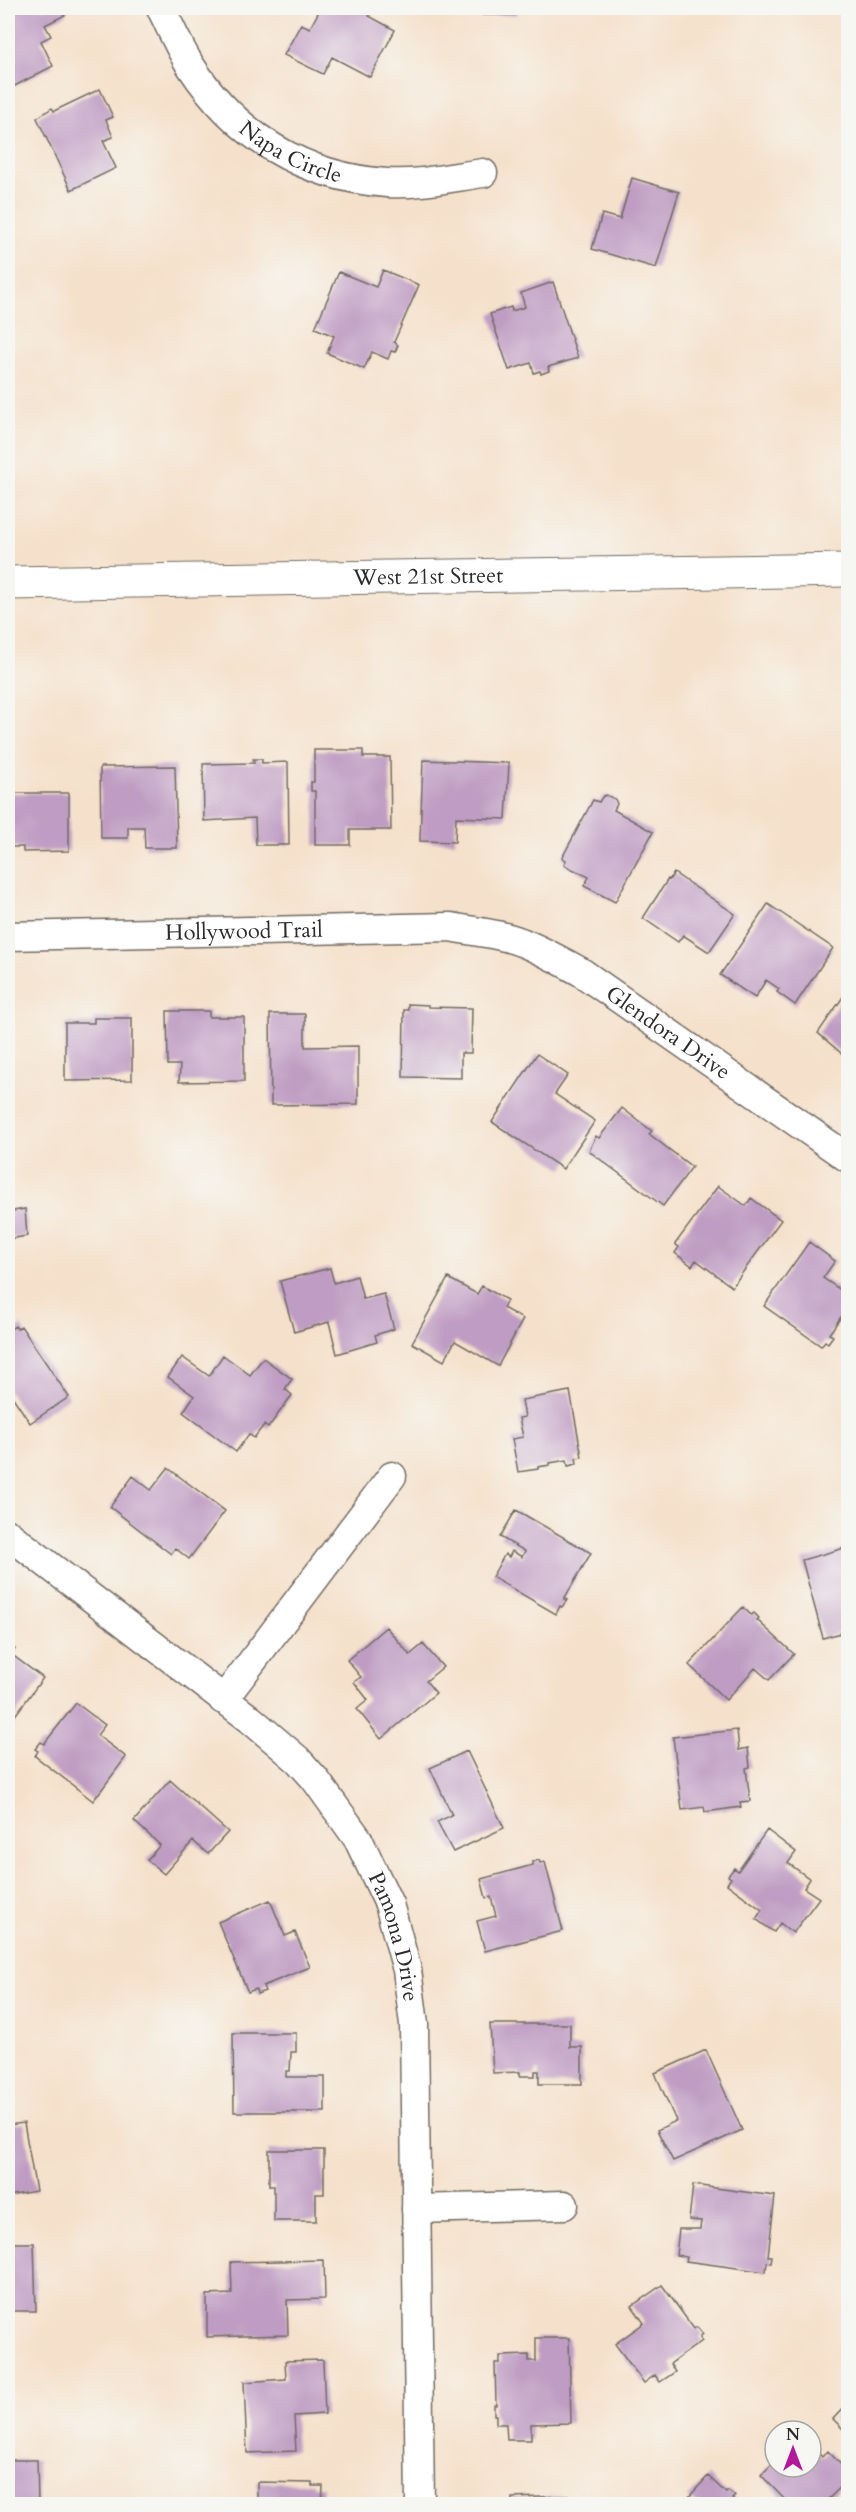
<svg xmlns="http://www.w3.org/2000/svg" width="856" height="2512" viewBox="0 0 856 2512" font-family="Cardo,serif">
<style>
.building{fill:#bf9cc3}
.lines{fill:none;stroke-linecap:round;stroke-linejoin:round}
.minor-casing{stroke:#726b63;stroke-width:31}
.tertiary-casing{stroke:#726b63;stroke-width:35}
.minor{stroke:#fff;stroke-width:28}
.tertiary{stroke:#fff;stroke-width:33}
.labels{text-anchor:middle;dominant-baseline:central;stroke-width:4.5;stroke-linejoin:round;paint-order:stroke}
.street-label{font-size:22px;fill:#2b2b2b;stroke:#f6f6f2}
</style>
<rect width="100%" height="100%" fill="#f6f6f2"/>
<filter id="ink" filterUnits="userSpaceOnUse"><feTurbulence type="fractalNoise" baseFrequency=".0167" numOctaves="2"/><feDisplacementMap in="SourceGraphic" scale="12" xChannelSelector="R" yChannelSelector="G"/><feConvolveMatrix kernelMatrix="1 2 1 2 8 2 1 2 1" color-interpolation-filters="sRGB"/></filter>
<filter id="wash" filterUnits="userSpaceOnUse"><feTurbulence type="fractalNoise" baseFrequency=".008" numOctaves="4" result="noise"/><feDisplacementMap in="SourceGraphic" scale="24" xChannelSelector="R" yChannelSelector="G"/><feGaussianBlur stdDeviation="1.35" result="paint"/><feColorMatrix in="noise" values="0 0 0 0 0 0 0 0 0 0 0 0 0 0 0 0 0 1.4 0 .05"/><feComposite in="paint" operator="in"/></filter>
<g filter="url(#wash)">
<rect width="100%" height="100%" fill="#f5e1cb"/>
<g id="blocks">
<path class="building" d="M8,8H64L67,14L45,25L51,36L41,41L53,66L9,89Z
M317,8H374L369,16L395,30L370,77L332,57L323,74L284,55L301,24L310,28L318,13L315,11Z
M482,8H516V15H482Z
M100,89L113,117L106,120L113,137L103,141L116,168L71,190L37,118L52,108L54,111Z
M632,178L679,192L656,268L592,249L602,214L620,219Z
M383,270L419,285L394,342L398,345L395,352L391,351L388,359L372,352L364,369L327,353L334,336L315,328L339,272L376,287Z
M553,282L578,358L548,367L549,371L541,374L540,371L534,373L531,363L509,370L490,314L511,307L512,311L525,307L521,293Z
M314,750H363V757H390L391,830H350V845H315V791H311V782H314Z
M253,759H262V763L288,762L289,845H256L255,818L204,821L203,764L254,763Z
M423,760L509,763L506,819L456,817L455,842L420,841Z
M175,766L177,848H145L144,827H128V838H101L100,767Z
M8,793H69V851L23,852V847H8Z
M606,795L615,799L617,804L614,810L653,832L615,902L584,886L589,877L564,865L566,860L562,858L593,800L599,802L602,797Z
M674,873L735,914L709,952L683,935L678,942L643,918L668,879L669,880Z
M768,904L833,948L795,1005L777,992L779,989L766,980L755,998L720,975Z
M845,994L848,996V1059L818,1033Z
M408,1004L428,1005V1007L472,1008L471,1053H461V1078L403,1077L404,1010H408Z
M167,1011H209V1017H244V1081L179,1082L180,1065H168Z
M270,1014H305V1047L358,1046V1104L271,1105Z
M94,1018H132V1080L65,1081V1023H94Z
M537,1054L568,1075L555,1094L595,1121L563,1169L492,1122Z
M622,1108L652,1131L649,1134L692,1167L663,1206L589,1151L596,1136L599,1138Z
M718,1186L746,1206L751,1198L781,1220L732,1287L696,1260L692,1266L675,1253L679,1247L675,1244Z
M25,1209L27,1236L8,1239V1212Z
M809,1242L835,1261L823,1278L848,1295V1307L829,1334L833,1336L828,1343L825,1341L821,1346L764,1306Z
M330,1268L334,1283L357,1276L363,1299L384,1294L394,1329L375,1335L377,1342L337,1354L329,1322L294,1332L280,1281Z
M448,1278L477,1294L482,1286L507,1300L503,1308L523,1319L498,1366L455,1341L444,1361L412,1343Z
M15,1326L17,1329L21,1326L69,1397L30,1423L8,1390V1336L10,1334L8,1331Z
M223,1355L250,1375L263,1358L292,1379L285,1389L292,1395L268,1428L264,1425L254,1438L249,1434L236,1452L183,1412L194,1396L168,1377L182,1357L209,1376Z
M570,1391L582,1457L576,1458L577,1464L568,1466L567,1460L550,1463V1465L538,1467V1469L518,1472L512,1439L523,1437L519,1418L525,1417L522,1400Z
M168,1468L225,1511L189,1559L175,1548L171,1554L110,1507L133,1476L151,1490Z
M516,1510L591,1553L564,1599L567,1600L562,1607L560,1606L556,1614L492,1577L505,1554L509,1557L512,1551L522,1557L525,1551L500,1537Z
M848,1547V1631L823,1638L802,1560Z
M743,1607L751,1615L754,1613L759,1618L757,1620L794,1654L769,1680L755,1668L726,1700L689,1665Z
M386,1627L410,1655L423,1644L443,1667L426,1681L436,1693L381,1739L357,1709L368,1700L354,1682L361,1677L347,1660Z
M8,1643L15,1649L11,1654L43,1678L8,1725Z
M76,1703L105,1725L97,1735L126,1757L93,1801L35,1756L38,1751L35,1749L41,1742L44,1744Z
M737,1730L739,1750L748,1748L750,1767L746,1768L750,1801L740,1802L741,1807L705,1812L704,1807L682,1810L673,1737Z
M467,1751L504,1828L453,1852L437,1822L452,1815L430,1768Z
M170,1780L228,1832L208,1854L193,1841L164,1874L147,1860L160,1845L134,1821Z
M767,1830L796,1852L788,1863L810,1879L804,1888L819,1898L793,1933L780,1923L774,1932L756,1919L762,1910L727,1884L731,1878L728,1876L734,1868L738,1871Z
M539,1860L540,1863L545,1862L563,1931L485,1951L477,1921L496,1916L491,1897L486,1898L481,1879L533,1865L532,1862Z
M270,1900L285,1936L295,1932L310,1967L263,1986L265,1991L257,1994L256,1989L248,1992L218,1922Z
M490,2024H570V2047H582V2084H539V2071H535V2076H520V2072L493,2073Z
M233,2033H296V2052H291L290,2071H286V2077H325V2112H234Z
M706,2050L742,2130L673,2161L657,2130L676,2121L655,2073Z
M24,2123L36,2191L8,2196V2125Z
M269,2150H324V2194H316V2221H274V2186H269Z
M693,2185L775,2196L768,2256H772L771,2263L767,2262L766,2272L686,2261L687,2257L676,2255L679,2229H700L701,2221L689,2220Z
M8,2243H34L36,2311H8Z
M324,2260L325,2299L287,2300L288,2335L207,2337V2295L232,2294L231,2262Z
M662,2285L694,2329L697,2327L703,2334L700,2337L702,2341L670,2364L675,2372L660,2382L655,2375L644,2383L615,2344L644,2323L632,2306Z
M536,2338H569L571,2423L531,2424V2440H507L506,2424H496V2415H494V2405H496L495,2363H500V2356L529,2355V2361H536Z
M323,2360L325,2414L294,2416L296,2451L247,2453L244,2382L286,2379L285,2361Z
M848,2403V2434L833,2419Z
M811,2445L822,2457L828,2451L848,2472V2480L823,2504H789L761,2475L775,2461V2467H811Z
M8,2460H37L38,2504H8Z
M708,2476L726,2493L728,2491L735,2496L732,2499L738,2504H696L688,2498Z
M257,2482L312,2483V2486H323L322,2504H257Z
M571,2496L572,2501L578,2500L582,2504H512V2498Z"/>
</g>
</g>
<g filter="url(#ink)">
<use href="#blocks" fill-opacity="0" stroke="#726b63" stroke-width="1.5"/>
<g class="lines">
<g class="minor-casing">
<g id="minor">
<path id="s1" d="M161,8C170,27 179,47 190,65C236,136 303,177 387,183C419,185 453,177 483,173"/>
<path id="s2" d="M8,936L451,927C474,932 499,933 521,942C542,950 561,961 581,972L848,1158"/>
<path id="s3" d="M8,1534L250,1719L298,1760L315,1779L358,1839L389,1904L407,1970L414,2024L420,2504"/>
<path d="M223,1700L392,1476"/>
<path d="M416,2209L564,2205"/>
</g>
</g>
<g class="tertiary-casing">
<g id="tertiary">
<path id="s4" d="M8,583L848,570"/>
</g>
</g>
<use href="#minor" class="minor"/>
<use href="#tertiary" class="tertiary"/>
</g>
</g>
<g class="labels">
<g class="street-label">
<text stroke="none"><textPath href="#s1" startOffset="200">Napa Circle</textPath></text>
<text stroke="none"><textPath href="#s4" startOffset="420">West 21st Street</textPath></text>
<text stroke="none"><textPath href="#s2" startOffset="236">Hollywood Trail</textPath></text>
<text stroke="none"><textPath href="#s2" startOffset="688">Glendora Drive</textPath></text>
<text stroke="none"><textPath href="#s3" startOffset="572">Pamona Drive</textPath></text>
</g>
</g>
<rect width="856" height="2512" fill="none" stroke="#f6f6f2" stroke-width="30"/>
<g transform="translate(793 2449)"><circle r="28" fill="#f6f6f2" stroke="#a5a5a2" stroke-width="1.5"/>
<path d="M0-4.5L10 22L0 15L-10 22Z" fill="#b5179e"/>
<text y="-9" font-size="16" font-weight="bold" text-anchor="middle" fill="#2b2b2b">N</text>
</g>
</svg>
